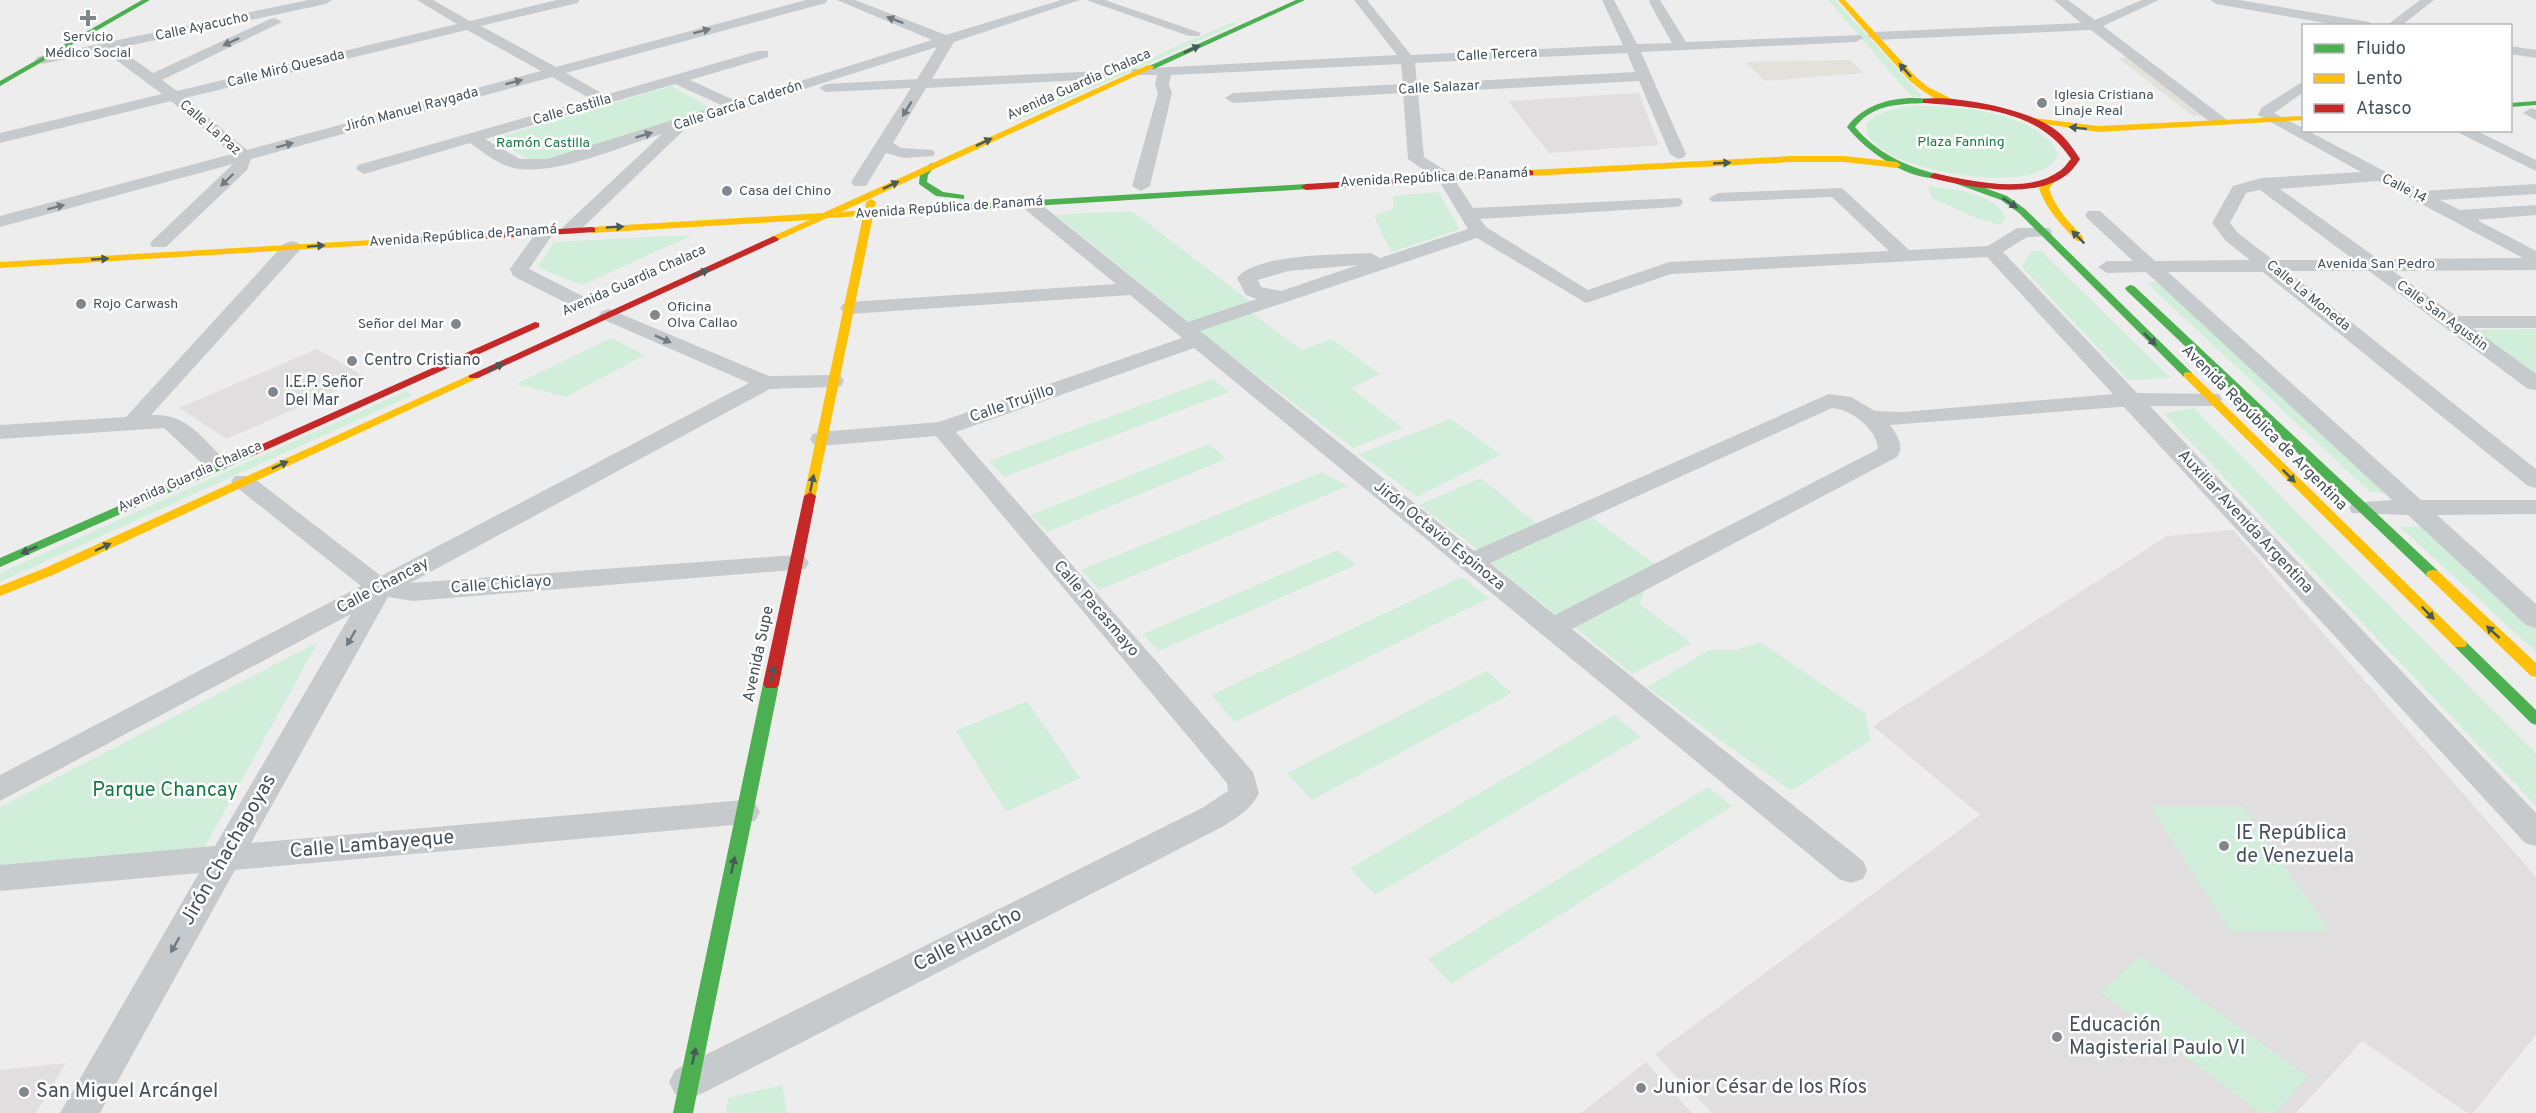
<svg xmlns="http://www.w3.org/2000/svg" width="2536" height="1113" viewBox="0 0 2536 1113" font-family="Overpass,sans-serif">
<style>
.commercial{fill:#e3e1da}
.education{fill:#e0dedf}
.green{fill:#d1eeda}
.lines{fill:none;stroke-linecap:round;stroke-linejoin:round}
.street{fill:#c7cacc;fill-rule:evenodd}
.fast{fill:#4caf50;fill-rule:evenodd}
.slow{fill:#ffc107;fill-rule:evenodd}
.jam{fill:#c62828;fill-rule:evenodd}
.oneway{fill:#727b82}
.oneway2{fill:#465a59}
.poi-dot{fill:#80888d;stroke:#fff;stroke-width:2}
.labels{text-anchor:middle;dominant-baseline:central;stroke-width:5;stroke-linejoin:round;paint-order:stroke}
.far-street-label{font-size:14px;fill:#45515a;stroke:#fff}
.far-poi-label{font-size:14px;fill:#45515a;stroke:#fff;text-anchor:start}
.far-park-label{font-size:14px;fill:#167a44;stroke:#fff}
.poi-label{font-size:16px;fill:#45515a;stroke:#fff;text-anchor:start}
.street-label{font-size:16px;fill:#45515a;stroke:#fff}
.near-park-label{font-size:20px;fill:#167a44;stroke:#fff}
.near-poi-label{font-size:20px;fill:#45515a;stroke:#fff;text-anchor:start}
.near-street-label{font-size:20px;fill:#45515a;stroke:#fff}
</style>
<rect width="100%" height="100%" fill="#eeeded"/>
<path class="commercial" d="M2118,58H2144L2221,116H2193Z
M1850,60L1863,73L1765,81L1745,62Z"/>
<path class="education" d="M1639,93L1659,145L1549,153L1508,101Z
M317,349L366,377L227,439L179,408Z
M2233,530L2536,877V1035L2473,1113H2468L2362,1041L2296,1113H1712L1655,1054L1980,815L1873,726L2167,536Z
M1646,1062L1692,1113H1581Z
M66,1063L36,1113H0V1070Z"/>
<path class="green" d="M1828,0H1835L1922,96L1912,97Z
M1236,22L1235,25L1016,122L1018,117L1227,24Z
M671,86L714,109L540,165L492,139Z
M1912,106C1953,105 2037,111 2058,153C2046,198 1915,172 1886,152C1842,123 1879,111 1912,106Z
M1928,186C1954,190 1992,191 2006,218L2001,225L1976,218L1932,198Z
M1438,192L1460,229L1391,252L1374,216L1393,209V196Z
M1132,211L1255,305L1192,325L1056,215Z
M693,235L582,285L537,267L554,242Z
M2040,250L2171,378L2128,380L2022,267L2031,251Z
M2159,282L2388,493L2370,492L2147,283Z
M1251,312L1301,350L1332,339L1380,374L1351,388L1403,428L1353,448L1197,330Z
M2536,329V376L2471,330Z
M611,338L645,355L566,397L516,384Z
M1213,379L1229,392L1004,477L989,461Z
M406,391L413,395L0,582V573Z
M2194,408L2536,754V806L2163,413Z
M1451,419L1501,455L1417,497L1359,454Z
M1209,444L1226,459L1047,532L1031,515Z
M1322,472L1348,486L1099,590L1081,570Z
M1481,478L1538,525L1481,552L1419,505Z
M1586,513L1659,567L1558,616L1486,559Z
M2400,527H2428L2536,627V652Z
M1338,550L1356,565L1158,651L1143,634Z
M1462,577L1489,598L1235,722L1211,695Z
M1646,584L1640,604L1691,643L1632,674L1568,622Z
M318,642L203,850L0,867V807Z
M1760,642L1865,713L1871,740L1791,791L1647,687L1709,650H1736Z
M1487,671L1512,693L1312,800L1287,773Z
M1027,701L1080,778L1006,812L956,731Z
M1614,715L1641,737L1375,895L1350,868Z
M1708,787L1732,806L1451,984L1428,959Z
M2150,806H2242L2330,931H2230Z
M2141,956L2308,1077L2275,1113H2260L2100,992Z
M782,1085L787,1113H726L728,1098Z"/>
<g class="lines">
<path class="street" d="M308,0H332L326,4L118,48L153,73L270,19L275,18L282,22L162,80L177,91L457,24L417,0H433L470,21L557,0H579L578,3L481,26L556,67L806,0H827L826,3L566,73L605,95L758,51H768V57L690,80L736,101L932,40L837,0H855L946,35L1061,0H1080L954,42L932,79L1102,71L1109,75L1102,79L926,88L893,143L901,148L933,150L935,153L933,156L904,158L886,153L866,186H854L851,182L911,88L826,92L819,88L826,84L917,79L937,47L684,127L683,131L576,234H564L561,230L564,226L662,134C622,146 549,179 510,167C495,162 483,152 470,143L364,174L356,169L358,165L591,99L552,77L251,159L247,170L166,247H152L150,243L233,164L0,227V216L232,154L171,101L0,143V133L162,94L104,51L42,64L35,60L37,57ZM467,30L541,71L247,150L185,98ZM675,84L721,105L547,159H520L485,139Z
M1086,0H1105L1201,33L1199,36H1189Z
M1354,0H1367L1411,55L1623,45L1602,0H1614L1637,44L1672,43L1649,2L1650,0H1660L1686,42L1861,35L1863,38L1856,42L1641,52L1686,154L1684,157L1678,159L1670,154L1639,81L1418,93L1424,157L1451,174L1473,208L1680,198L1683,202L1680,206L1674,207L1480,219L1486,227L1588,290L1669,262L1889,251L1832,197L1712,202L1709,198L1718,193L1842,188L1909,250L1988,246L2017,228H2049L2052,232L2049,236L2027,237L2003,252L2137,393L2219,394L2222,399L2219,404L2211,406H2150L2536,813V846L2525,843L2124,407H2119L1890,425C1897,435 1905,446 1897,457L1572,629L1863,861L1867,870L1863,879L1851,883L1839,879L1194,348L956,432L1253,772L1259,793C1251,809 1239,816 1224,826L701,1094L688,1099L675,1094L669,1082L675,1070L1202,808L1228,791L1227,783L936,436L821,446L813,444L810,439L813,434L821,432L939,422L1182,338L1130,295L850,314L843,312L840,308L843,304L850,302L1116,284L1021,206L1018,202L1021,198H1033L1188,322L1257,299L1246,295L1237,278C1255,253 1342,255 1371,253L1380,258L1468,229L1439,181L1408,159L1403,93L1233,103L1225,98L1233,93L1403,84L1401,64L1171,75L1169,85L1172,93L1150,186L1141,191L1132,186L1158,93L1155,85L1157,75H1133L1131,72L1133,69L1397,55ZM1627,53L1635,72L1417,84L1415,63ZM1477,238L1586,303L1671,274L1987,257L2113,394L1903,412L1875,411L1851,397L1829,394L1474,551L1200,331ZM1358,265L1281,291L1261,287L1258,280L1288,271ZM1832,408C1851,409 1877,429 1878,449L1555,615L1490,563Z
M2054,0H2068L2095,20L2142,0H2159L2103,26L2226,119L2228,122L2226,125H2214L2091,30L1874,40L1867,36L1874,32L2081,23Z
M2210,0H2239L2369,22L2375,26H2342L2216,4Z
M2420,0H2434L2401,26H2386Z
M2510,46L2536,50V58L2510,54Z
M2304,81V92L2274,113L2422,191L2536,184V194L2440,200L2460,210L2536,205V215L2477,220L2536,251V270L2393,271L2456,316H2536V328H2473L2536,374V390L2528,389L2369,271H2287L2536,469V488L2528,486L2263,272H2168L2421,500H2536V514L2437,515L2536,604V628L2526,625L2408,515L2352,513L2349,508L2352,503L2392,500L2146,272L2107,273L2098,267L2107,261H2133L2088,219L2085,215L2088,211H2100L2155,261L2250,260L2226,241L2212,223L2233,186L2261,178L2361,172L2258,115L2261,108ZM2378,181L2523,258L2378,259L2280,189ZM2260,190L2354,260H2273L2238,233L2230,223L2246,193Z
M2531,108L2536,110V120L2523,113Z
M2453,130H2475L2536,160V171Z
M546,226L555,231L529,269L590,300L593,304L590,308H576L513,276L510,269L540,227Z
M292,241L299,243L301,247L299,251L151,415C187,413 201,437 225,460L229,465L225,470H209L164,428L0,439V425L126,417L285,243Z
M609,309L769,376L833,375L841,376L844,381L841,386L833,387L770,389L410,583L796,555L805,557L809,563L805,569L413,601L388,597L251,843L744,800L755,803L760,812L755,821L744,824L235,870L100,1113H60L199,873L0,891V865L215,846L351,614L0,801V775L361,586L235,486L231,481L235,476H251L381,576L749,383L602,319L599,315L602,311Z"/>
<path class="fast" d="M142,0H150L0,86V81Z
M1296,0H1305L1154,69L1147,67Z
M1929,99V103H1926C1899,104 1873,104 1855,127C1877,153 1905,166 1937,174V178C1907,180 1865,150 1847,127C1865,102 1899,95 1929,99Z
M2536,101V105L2510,107V103Z
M931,163L935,166L928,175L927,182L943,192L964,195V199L936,196L919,184L920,174Z
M1957,178L2007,196L2025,209L2192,373V377H2184L2019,213L2001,200L1954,183V179Z
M1306,184L1309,185V189L918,213L913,210L918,207Z
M2130,285L2134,286L2438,571L2440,574L2438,577H2428L2126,290L2125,288Z
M253,447L257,448L259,451L257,454L0,567V558Z
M2460,639L2465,641L2536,710V725L2531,723L2455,647L2453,644L2455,641Z
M771,679L776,680L779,684L693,1113H673L763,684L766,680Z"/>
<path class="slow" d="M1838,0H1845L1916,77L1928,87L1954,100V104C1939,104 1921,90 1910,81Z
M1148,65L1155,67L841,212L865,210L866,202L871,199L876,202L874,210L918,207L923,210L918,213L873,216L815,499H805L804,496L863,216L827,218L774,242L769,239L771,237L809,220L592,233L587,230L592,227L823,213Z
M2304,116V120L2098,132L2025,121L2021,119L2025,117L2098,126Z
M1792,156H1845L1897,162L1901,165L1897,168L1845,162H1792L1530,176L1526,173L1530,170Z
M2053,175L2057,178L2049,189C2056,209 2069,222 2083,237V241H2077C2061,225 2047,210 2039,189L2050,176Z
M387,239L392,242L390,244L0,268V262Z
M2188,372L2192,373L2465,641L2467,644L2465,647H2455L2184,377V373Z
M474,373L478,374V378L55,574L0,596V586L45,568Z
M2433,570L2438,571L2536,663V677L2531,676L2428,577L2426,574L2428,571Z"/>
<path class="jam" d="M1923,99C1955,95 2026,109 2053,128C2065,136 2072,147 2080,159C2076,165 2071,172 2065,176C2031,200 1968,187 1931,178L1930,176L1934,173C1968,181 2028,194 2058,172C2064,169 2067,163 2071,159C2038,109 1980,108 1926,103H1923Z
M1530,170L1533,171V175L1306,190L1301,187L1306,184Z
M592,227L595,228V232L387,245L382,242L387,239Z
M774,236L779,239L777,241L478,378H470L468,376Z
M535,322L539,323V327L257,454H249L247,451Z
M810,492L816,496L779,684L776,688H766L763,684L804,496Z"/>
</g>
<defs><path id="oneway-solid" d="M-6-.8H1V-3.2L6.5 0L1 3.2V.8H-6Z" transform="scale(1.5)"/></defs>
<g class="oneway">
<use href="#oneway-solid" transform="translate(895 20) rotate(-159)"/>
<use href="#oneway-solid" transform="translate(702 31) rotate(-15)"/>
<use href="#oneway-solid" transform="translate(231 42) rotate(155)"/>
<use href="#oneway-solid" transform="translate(514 82) rotate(-15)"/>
<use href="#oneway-solid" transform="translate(907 109) rotate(121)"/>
<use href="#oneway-solid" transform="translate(644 135) rotate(-17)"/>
<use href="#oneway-solid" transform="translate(285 145) rotate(-15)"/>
<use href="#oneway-solid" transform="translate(227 180) rotate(136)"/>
<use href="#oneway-solid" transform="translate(56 207) rotate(-15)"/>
<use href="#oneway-solid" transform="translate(663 339) rotate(24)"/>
<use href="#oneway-solid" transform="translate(351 638) rotate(120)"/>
<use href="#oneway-solid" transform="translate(175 945) rotate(120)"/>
</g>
<g class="oneway2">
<use href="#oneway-solid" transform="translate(1192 49) rotate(-24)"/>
<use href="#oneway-solid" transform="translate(1905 70) rotate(-132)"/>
<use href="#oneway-solid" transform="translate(2078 128) rotate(-174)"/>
<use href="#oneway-solid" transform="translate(984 142) rotate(-25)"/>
<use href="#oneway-solid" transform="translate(1722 163) rotate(-3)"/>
<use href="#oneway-solid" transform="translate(891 185) rotate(-25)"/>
<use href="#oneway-solid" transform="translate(2010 203) rotate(34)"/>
<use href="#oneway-solid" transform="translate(615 227) rotate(-3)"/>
<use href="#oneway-solid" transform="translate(2078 237) rotate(-135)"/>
<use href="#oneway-solid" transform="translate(316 246) rotate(-4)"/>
<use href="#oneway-solid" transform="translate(100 259) rotate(-3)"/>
<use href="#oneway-solid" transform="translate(701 273) rotate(-25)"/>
<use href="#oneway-solid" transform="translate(2150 339) rotate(45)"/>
<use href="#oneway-solid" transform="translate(496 367) rotate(-25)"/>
<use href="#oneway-solid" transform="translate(280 465) rotate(-24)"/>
<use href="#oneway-solid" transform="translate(2289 476) rotate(45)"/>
<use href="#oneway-solid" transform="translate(812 483) rotate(-78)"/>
<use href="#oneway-solid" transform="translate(103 547) rotate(-25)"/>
<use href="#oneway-solid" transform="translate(29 550) rotate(156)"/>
<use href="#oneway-solid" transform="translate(2428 613) rotate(45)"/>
<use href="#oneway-solid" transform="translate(2493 632) rotate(-137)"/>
<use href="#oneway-solid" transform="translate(772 674) rotate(-78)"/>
<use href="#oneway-solid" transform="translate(733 865) rotate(-78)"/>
<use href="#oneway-solid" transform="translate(694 1056) rotate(-78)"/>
</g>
<g class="poi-dot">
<path d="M85 9h6v6h6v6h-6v6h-6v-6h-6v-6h6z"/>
<circle cx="2042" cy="103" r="6"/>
<circle cx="727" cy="191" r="6"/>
<circle cx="81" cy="304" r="6"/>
<circle cx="655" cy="315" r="6"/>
<circle cx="456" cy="324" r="6"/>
<circle cx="352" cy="361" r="6"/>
<circle cx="273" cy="392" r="6"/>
<circle cx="2224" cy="846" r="6"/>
<circle cx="2057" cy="1037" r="6"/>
<circle cx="1641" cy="1088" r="6"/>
<circle cx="24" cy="1092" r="6"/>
</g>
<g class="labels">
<g class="far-street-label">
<text transform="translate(202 27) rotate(-12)">Calle Ayacucho</text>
<text transform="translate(1497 55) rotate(-3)">Calle Tercera</text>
<text transform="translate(286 69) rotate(-14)">Calle Miró Quesada</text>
<text transform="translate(1079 85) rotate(-24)">Avenida Guardia Chalaca</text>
<text transform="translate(1439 88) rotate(-3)">Calle Salazar</text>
<text transform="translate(738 106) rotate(-18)">Calle García Calderón</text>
<text transform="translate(411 110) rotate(-15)">Jirón Manuel Raygada</text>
<text transform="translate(572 110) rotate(-16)">Calle Castilla</text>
<text transform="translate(210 128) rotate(41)">Calle La Paz</text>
<text transform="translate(1434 178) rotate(-3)">Avenida República de Panamá</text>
<text transform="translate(2404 189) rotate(27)">Calle 14</text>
<text transform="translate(949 208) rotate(-4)">Avenida República de Panamá</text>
<text transform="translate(463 236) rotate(-4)">Avenida República de Panamá</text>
<text x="2376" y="264">Avenida San Pedro</text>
<text transform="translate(634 281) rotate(-24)">Avenida Guardia Chalaca</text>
<text transform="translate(2308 296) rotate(39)">Calle La Moneda</text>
<text transform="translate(2442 316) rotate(36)">Calle San Agustin</text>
<text transform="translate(190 477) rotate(-24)">Avenida Guardia Chalaca</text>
</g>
<g class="far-poi-label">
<text x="88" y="37" text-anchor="middle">Servicio<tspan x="88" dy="16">Médico Social</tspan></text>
<text x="2054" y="95">Iglesia Cristiana<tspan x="2054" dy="16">Linaje Real</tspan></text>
<text x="739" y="191">Casa del Chino</text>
<text x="93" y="304">Rojo Carwash</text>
<text x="667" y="307">Oficina<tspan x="667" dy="16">Olva Callao</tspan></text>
<text x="444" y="324" text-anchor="end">Señor del Mar</text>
</g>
<g class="far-park-label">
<text x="1961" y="142">Plaza Fanning</text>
<text x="543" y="143">Ramón Castilla</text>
</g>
<g class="poi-label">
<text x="364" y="361">Centro Cristiano</text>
<text x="285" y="383">I.E.P. Señor<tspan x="285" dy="18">Del Mar</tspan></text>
</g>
<g class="street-label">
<text transform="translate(1012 404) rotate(-19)">Calle Trujillo</text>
<text transform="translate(2264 428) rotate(45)">Avenida República de Argentina</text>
<text transform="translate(2245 522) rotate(47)">Auxiliar Avenida Argentina</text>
<text transform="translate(1439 536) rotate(39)">Jirón Octavio Espinoza</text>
<text transform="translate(501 585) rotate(-4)">Calle Chiclayo</text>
<text transform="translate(383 586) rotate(-28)">Calle Chancay</text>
<text transform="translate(1096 609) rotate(49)">Calle Pacasmayo</text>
<text transform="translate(759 654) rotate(-78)">Avenida Supe</text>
</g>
<g class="near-park-label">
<text x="165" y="791">Parque Chancay</text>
</g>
<g class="near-poi-label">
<text x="2236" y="834">IE República<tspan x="2236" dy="23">de Venezuela</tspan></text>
<text x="2069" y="1026">Educación<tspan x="2069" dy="23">Magisterial Paulo VI</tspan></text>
<text x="1653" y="1088">Junior César de los Ríos</text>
<text x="36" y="1092">San Miguel Arcángel</text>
</g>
<g class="near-street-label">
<text transform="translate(372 845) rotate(-5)">Calle Lambayeque</text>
<text transform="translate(229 850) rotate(-60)">Jirón Chachapoyas</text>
<text transform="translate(968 940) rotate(-27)">Calle Huacho</text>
</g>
</g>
<rect x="2302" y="24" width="210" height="108" fill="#ffffff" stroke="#b5b9bd" stroke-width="1.5"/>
<rect x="2314" y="44" width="30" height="9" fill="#4caf50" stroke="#b5b9bd" stroke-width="1.5"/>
<text x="2356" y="54" font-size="18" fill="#45515a">Fluido</text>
<rect x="2314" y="74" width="30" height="9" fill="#ffc107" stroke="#b5b9bd" stroke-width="1.5"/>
<text x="2356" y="84" font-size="18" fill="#45515a">Lento</text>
<rect x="2314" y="104" width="30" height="9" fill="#c62828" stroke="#b5b9bd" stroke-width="1.5"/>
<text x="2356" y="114" font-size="18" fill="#45515a">Atasco</text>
</svg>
